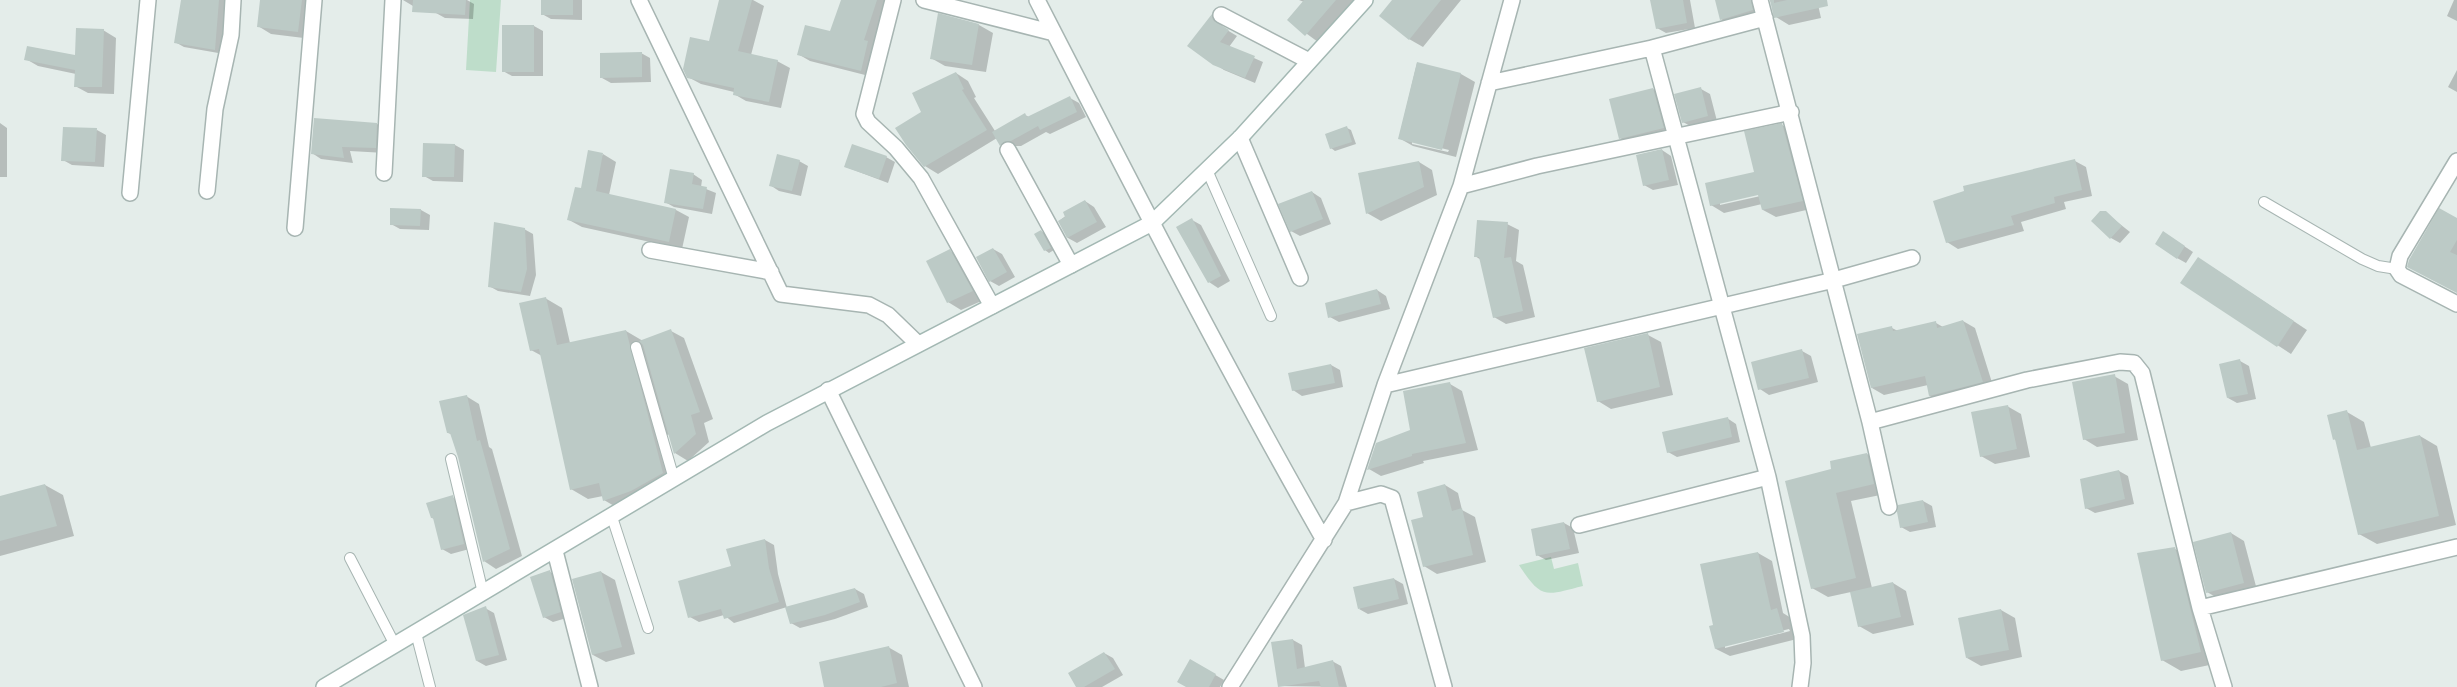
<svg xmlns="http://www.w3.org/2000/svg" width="2457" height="687" viewBox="0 0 2457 687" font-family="'PT Sans Narrow',sans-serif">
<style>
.green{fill:#beddca}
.shadow{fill:#0003;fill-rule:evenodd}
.building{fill:#bccac6}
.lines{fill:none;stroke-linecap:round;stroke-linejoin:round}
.lane-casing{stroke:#a7b5b2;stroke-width:12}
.street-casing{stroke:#a7b5b2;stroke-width:18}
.secondary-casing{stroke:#a3b8b3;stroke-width:18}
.lane{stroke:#fff;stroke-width:10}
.street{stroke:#fff;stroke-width:15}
.secondary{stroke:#fff;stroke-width:15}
</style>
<rect width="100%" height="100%" fill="#e4edea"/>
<path class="green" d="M470,0H501L496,72L466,70Z
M1551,557L1554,569L1578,563L1583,586C1546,595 1542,601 1519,565Z"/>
<path class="shadow" d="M183,0H229L224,54L184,47L175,42Z
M261,0H316L312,39L271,34L258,26Z
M403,0H467L474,4L473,19L445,18L436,13L413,6Z
M542,0H582V20L551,19L542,14Z
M721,0H753L764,6L751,55L777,61L790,68L781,108L746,101L734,94V92L701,84L688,77L710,43Z
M842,0H884L890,4L873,77L810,61L798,54L831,33Z
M1299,0H1354L1318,42L1288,20L1304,2Z
M1394,0H1461L1423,47L1409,39Z
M1652,0H1690L1695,28L1666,33L1657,28Z
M1716,0H1769L1763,6L1766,18L1734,27L1721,19Z
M1770,0H1817L1821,18L1789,25L1776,17Z
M2454,0H2457V21L2447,16Z
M939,15L979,25L993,33L986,72L945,66L931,58Z
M1212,15L1221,20L1222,27L1237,36L1229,47L1263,62L1255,83L1224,70L1189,46Z
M504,26H534L543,31V76H512L503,71Z
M103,30L116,38L114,94L88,93L75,86L76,74L38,66L26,59L76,57Z
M641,53L650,58L651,82L611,83L602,78Z
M1417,63L1461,74L1475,82L1456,157L1413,146L1399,138ZM1412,141L1449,150L1448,152L1412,144Z
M2457,70V92L2448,87Z
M956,73L968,81L976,97L974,98L995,131L1025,115L1029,117L1070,98L1079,103L1086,117L1050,134L1046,132L1021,146H1013L1009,150L1001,145L997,138L938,174L925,166L907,144L923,112Z
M1653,89L1667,97L1677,135L1634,146L1620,138Z
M1701,89L1710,94L1717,121L1692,127L1683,122Z
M0,123L7,128V177H0Z
M377,124L386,129L385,153L350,151L353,163L321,159L312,153Z
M1782,125L1795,132L1815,208L1776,217L1763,210L1762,204L1724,213L1711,205L1755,173ZM1764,192L1765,195L1720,205V202Z
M1347,128L1351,130L1356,144L1335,151L1331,148Z
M97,130L106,135L104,167L72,165L63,160Z
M424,144L455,145L464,150L463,182L433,181L424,176Z
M1662,150L1671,156L1678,185L1653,190L1644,185Z
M603,154L616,162L609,195L676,210L689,217L682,249L582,227L569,220L582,190Z
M886,157L895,162L888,183L846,167Z
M799,161L808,166L801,196L779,191L770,185Z
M2075,161L2086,167L2092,196L2064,202L2066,209L2021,222L2024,231L1958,249L1947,242Z
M1419,162L1432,170L1437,195L1381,221L1367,213Z
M693,174L702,180L701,187L716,193L712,214L674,207L665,202Z
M1312,192L1321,198L1331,224L1300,236L1291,231Z
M1085,201L1094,207L1106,227L1077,243L1068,238L1059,221Z
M421,210L430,215L429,230L400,229L391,224Z
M2106,213L2130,232L2120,243L2111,238Z
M1192,220L1201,225L1230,281L1218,288L1209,282Z
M2457,220V292L2418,271Z
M1507,224L1519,230L1516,261L1523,265L1535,317L1506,324L1494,317L1481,260L1475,256Z
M524,229L533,234L536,275L530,296L498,291L489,286Z
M1041,231L1045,234L1054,250L1049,253L1045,250Z
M2172,238L2193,252L2186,263L2177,258Z
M993,249L1002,254L1015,277L999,286L990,281Z
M950,251L964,259L986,299L961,310L948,302Z
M2212,267L2307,330L2291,354L2182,283Z
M1377,290L1386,296L1390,309L1339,322L1330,317Z
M545,298L562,308L570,343L626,331L643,341L671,331L684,338L713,419L704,423L709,442L688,461L675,453L670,434L667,435L680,483L621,510L604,500L603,496L588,499L571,489L542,356L531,350Z
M1963,321L1975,328L1994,389L1943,403L1930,396L1928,385L1884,395L1872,388L1892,328L1898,331L1936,323L1943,327Z
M1648,335L1661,342L1673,395L1611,409L1598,401Z
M1802,351L1811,356L1818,382L1769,395L1760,389Z
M2240,361L2249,366L2256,399L2237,403L2228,398Z
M1331,365L1340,370L1343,387L1302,396L1293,390Z
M2114,376L2128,384L2138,440L2097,447L2084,439Z
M1450,384L1462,391L1478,450L1423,461L1424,463L1381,476L1369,469L1412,431Z
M466,396L479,404L489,447L492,449L522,556L496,569L484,561L459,457L453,435L448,433Z
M2007,406L2021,414L2030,457L1995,464L1981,456Z
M2347,412L2364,422L2371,448L2420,436L2437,446L2456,525L2377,544L2359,534L2337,441L2334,439Z
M1727,418L1736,424L1740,442L1677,457L1668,452Z
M1867,454L1883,464L1890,493L1851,501L1872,588L1893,583L1906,591L1914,625L1873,634L1859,626L1851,592L1828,597L1812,588L1833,470Z
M2119,471L2128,476L2134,504L2095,513L2086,508Z
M45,485L63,495L74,536L0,556V497Z
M1445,485L1458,493L1462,510L1475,517L1486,562L1437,574L1424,566L1425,518Z
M452,497L461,502L473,548L451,554L442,549L434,519L432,518Z
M1923,501L1932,506L1936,527L1910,532L1901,527Z
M1564,523L1573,528L1579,553L1546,560L1537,555Z
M2231,533L2244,541L2257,590L2221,600L2207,592Z
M765,540L774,545L778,574L787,608L855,589L864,594L868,607L835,619L800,628L791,623L787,607L734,623L724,615L699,622L690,617L733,567Z
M2175,549L2194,559L2219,663L2181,671L2162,660Z
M1758,553L1772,561L1783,613L1791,618L1797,639L1730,656L1716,649L1714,626ZM1789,629L1790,631L1725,648V645Z
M550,572L559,577L570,617L553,622L544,617Z
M601,572L615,580L635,654L606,662L593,655Z
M1394,579L1403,584L1408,604L1368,614L1359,609Z
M485,608L494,613L507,660L486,666L477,661Z
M2001,610L2015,618L2022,657L1981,666L1967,658Z
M1293,640L1302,645L1305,668L1332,661L1341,666L1347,687L1279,686Z
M888,647L902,655L909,687H826Z
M1104,653L1113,658L1123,675L1102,687H1077Z
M1191,661L1224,680L1220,687H1189Z"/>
<path class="building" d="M181,0H219L215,50L174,43Z
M260,0H302L298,32L257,27Z
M413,0H466L465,15L412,12Z
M541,0H573V15H541Z
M719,0H752L738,51L778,60L769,102L733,95L734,88L687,78L683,69L690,37L709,41Z
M841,0H877L864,40L868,41L861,71L797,55L805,25L830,31Z
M1304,0H1336L1305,36L1287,20Z
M1392,0H1441L1409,40L1379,16Z
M1650,0H1683L1687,23L1656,29Z
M1715,0H1751L1753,10L1720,20Z
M1770,0H1774V3L1787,0H1827L1828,6L1774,18Z
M938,13L979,24L972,65L930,59Z
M1212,14L1213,20L1229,30L1220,42L1255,56L1245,78L1213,65L1187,46Z
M502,25H534V72H502Z
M76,28L104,29L102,87H74L75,70L24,60L27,46L75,55Z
M642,52V77L600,78V53Z
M1417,62L1461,73L1442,150L1398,139Z
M956,72L964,89L962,90L987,130L924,167L906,145L895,128L921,112L912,93Z
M1701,87L1708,116L1682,123L1674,94Z
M1653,88L1664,128L1619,139L1609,99Z
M1070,96L1077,112L1040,130L1038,126L1011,141L1004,142L1000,146L992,132L1025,113L1027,117Z
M314,118L377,123L376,148L342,147L344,158L311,154Z
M1782,123L1803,201L1762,210L1758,195L1710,206L1705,183L1754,172L1744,131Z
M1347,126L1352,142L1330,149L1325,134Z
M63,127L97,128L95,162L61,161Z
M423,143L455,144L454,177H422Z
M852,144L887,156L879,179L844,167Z
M1662,149L1669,180L1643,186L1636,155Z
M588,150L603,153L596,191L676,209L669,242L567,220L575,187L581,188Z
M777,154L800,160L792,191L769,186Z
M2075,159L2082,190L2054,197L2055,203L2011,216L2014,225L1946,243L1933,201L1964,191L1963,186Z
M1419,161L1424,187L1366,214L1358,173Z
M670,169L694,173L692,184L707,187L703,209L664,203Z
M1312,191L1323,219L1290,232L1278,204Z
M1085,200L1097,222L1067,238L1058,221L1065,217L1063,212Z
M390,208L421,209L420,226L390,225Z
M2439,208L2457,218V240L2450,252L2457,255V293L2407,267L2409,260Z
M2100,211H2106L2122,226L2110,239L2091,221Z
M1192,218L1221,276L1208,283L1176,227Z
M1477,220L1508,222L1504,258L1511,257L1523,311L1493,318L1479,257H1474Z
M494,222L525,228L527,269L521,292L488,287Z
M1041,230L1051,248L1044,251L1034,234Z
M2163,231L2185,246L2177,259L2155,244Z
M993,248L1007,272L989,282L976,257Z
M950,249L973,291L947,303L926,261Z
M2198,257L2294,321L2277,347L2180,283Z
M1377,289L1381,304L1328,318L1325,303Z
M546,297L557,345L626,330L663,473L631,491L603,501L599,483L570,490L539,349L530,351L519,303Z
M1963,320L1983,382L1929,396L1925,376L1871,388L1857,334L1892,326L1893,331L1936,321L1937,328Z
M671,329L700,412L691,415L696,434L674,454L643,345L639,341Z
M1648,333L1660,387L1597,402L1584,348Z
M1802,349L1809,378L1758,390L1751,362Z
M2240,359L2248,394L2227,398L2219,364Z
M1331,364L1335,383L1292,391L1288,373Z
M2115,374L2125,433L2083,440L2072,382Z
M1450,382L1466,443L1412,454V456L1367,470L1376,443L1410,430L1403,391Z
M467,395L477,441L480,440L510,549L483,562L458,457L450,433H447L439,401Z
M2008,405L2017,449L1980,457L1971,412Z
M2347,410L2357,450L2420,435L2439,516L2358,535L2335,439L2333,440L2327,415Z
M1728,417L1732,437L1667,453L1662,432Z
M1867,453L1874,484L1836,493L1856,578L1811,589L1785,481L1831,469L1830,461Z
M2119,470L2125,499L2085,509L2080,479Z
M45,484L57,526L0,541V496Z
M1445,484L1452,511L1462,508L1473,555L1423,567L1411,520L1423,517L1417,492Z
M453,495L464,544L441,550L433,518H431L426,503Z
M1923,500L1928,522L1900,528L1897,512L1898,505Z
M1564,522L1570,549L1536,556L1531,529Z
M2231,532L2244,583L2206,593L2193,542Z
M765,539L769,568L779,602L724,619L721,609L688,618L678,581L731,566L726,549Z
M2175,547L2201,652L2161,661L2137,553Z
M1758,552L1771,610L1777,608L1784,632L1715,649L1709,626L1713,625L1700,564Z
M550,570L561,612L543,618L530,577Z
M601,571L622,647L592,655L572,579Z
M1394,578L1399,599L1358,609L1353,587Z
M1893,582L1901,617L1858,627L1850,592Z
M855,588L860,602L825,615L790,624L785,607Z
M486,606L499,655L476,661L463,615Z
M2001,609L2009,650L1966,658L1958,618Z
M1293,639L1297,669L1333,660L1339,687H1321L1319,681L1278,687L1271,642Z
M889,646L897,683L881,687H824L819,662Z
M1104,652L1115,669L1084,687H1076L1068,673Z
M1190,659L1216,674L1209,687H1186L1177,682Z"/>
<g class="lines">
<g class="lane-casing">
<path id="lane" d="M1207,170L1271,316
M2264,202L2362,259L2378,266L2397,269
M636,347L674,479
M451,459L483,593
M612,517L648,628
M350,558L395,645
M416,633L430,687"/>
</g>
<g class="street-casing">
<path id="street" d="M639,0L781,294L869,305L888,315L918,344
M893,0L864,114L868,122L896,148L921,178L992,306
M924,0L1054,33
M1037,0C1130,181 1223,363 1324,540
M1760,0L1870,422L1889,507
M1221,15L1309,61
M1652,48L1768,477L1802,636L1803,663L1800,687
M1489,83L1652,48L1765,18
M1240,138L1300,278
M1008,150L1071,265
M2457,161L2400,256L2397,269L2401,275L2457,304
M384,173L393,0
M1461,186L1537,166L1791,112
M207,191L215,109L231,35L233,0
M130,193L148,0
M295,228L314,0
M650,250L771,272
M1385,385L1834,280L1912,258
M828,390L974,687
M1870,422L2027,380L2120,362L2134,363L2142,373L2200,608L2224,687
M1346,503L1381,494L1392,498L1444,687
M1579,525L1768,477
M555,551L590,687
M2200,608L2457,547
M1230,687L1346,503L1385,385L1461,186L1512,0"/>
</g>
<g class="secondary-casing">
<path id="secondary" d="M324,687L767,423L1152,223L1240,138L1365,0"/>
</g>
<use href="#lane" class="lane"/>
<use href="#street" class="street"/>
<use href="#secondary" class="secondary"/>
</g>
</svg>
